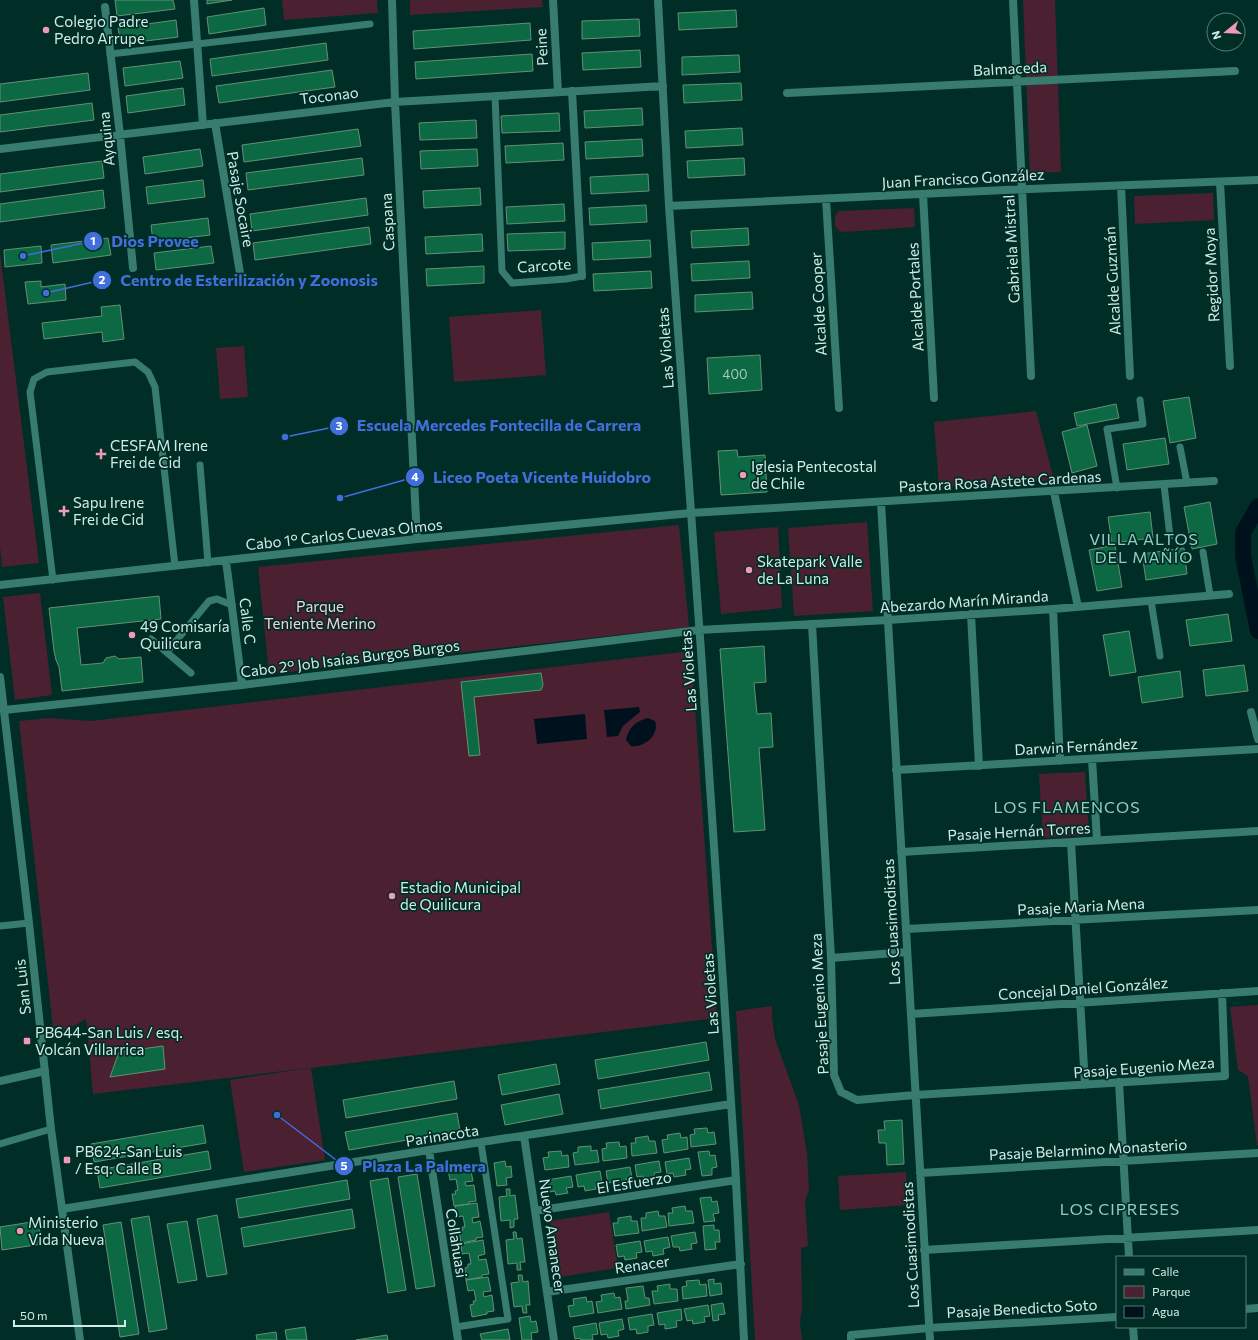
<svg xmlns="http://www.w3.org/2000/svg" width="1258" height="1340" viewBox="0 0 1258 1340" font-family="Commissioner,sans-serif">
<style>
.green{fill:#4b2030}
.water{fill:#00111e}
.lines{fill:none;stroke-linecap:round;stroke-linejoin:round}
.canal{stroke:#00111e;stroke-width:16}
.building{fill:#0d6943;stroke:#639076}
.service{stroke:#377c6e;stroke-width:7}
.minor{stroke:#377c6e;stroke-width:8}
.tertiary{stroke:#377c6e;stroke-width:8}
.poi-dot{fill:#f09ab6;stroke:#002e27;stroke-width:1.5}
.labels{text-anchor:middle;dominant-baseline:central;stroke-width:3.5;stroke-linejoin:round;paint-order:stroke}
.number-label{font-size:13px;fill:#9ecbbc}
.poi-label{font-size:15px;fill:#cfece5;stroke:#002e27;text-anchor:start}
.street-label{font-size:15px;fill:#cfece5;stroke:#002e27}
.park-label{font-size:15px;fill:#fbcedb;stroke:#002e27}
.neighbourhood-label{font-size:16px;letter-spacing:1px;fill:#92cdbf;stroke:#002e27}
.leader{fill:none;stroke:#416edb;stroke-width:1.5}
.callout-dot{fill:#416edb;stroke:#002e27;stroke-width:1.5}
.mark-label{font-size:12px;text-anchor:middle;font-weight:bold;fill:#fff}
.callout-label{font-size:16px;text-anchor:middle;font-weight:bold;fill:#416edb;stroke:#002e27;stroke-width:3.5;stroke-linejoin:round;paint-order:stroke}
</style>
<rect width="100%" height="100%" fill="#002e27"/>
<path class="green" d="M282,0H377L378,13L284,20Z
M410,0H542L543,7L410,15Z
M1023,0H1055L1061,172L1030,173Z
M1213,193L1214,220L1135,224L1134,196Z
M914,208L915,227L844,232L839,231L835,226V216L839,211Z
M0,253L39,563L2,567L0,547Z
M541,310L546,375L454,382L449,317Z
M244,346L248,397L220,399L216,348Z
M1036,411L1054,480L939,488L934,422Z
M867,522L873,611L794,616L788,528Z
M679,525L689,627L269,674L258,567Z
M778,527L782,608L721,614L714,532Z
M40,593L52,695L15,700L3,597Z
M691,651L717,1018L311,1068L325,1160L244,1172L230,1080L309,1068L93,1094L86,1019L54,1037L19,721L49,718L91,721Z
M1085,772L1089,835L1043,838L1039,774Z
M1258,1005V1145H1257L1248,1076L1238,1070L1230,1007Z
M772,1006V1017L775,1039L799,1105L807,1153L809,1189L805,1201L808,1246L801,1248L802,1309L800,1322L802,1340H755L736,1011Z
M906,1172L908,1205L840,1210L838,1176Z
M609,1212L618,1268L559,1277L550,1221Z"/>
<path class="water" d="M639,707L640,712L623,726L618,736L607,737L604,710Z
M585,714L587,739L537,744L534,719Z
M648,718L655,721C660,735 644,748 631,746L626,740C628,728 636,721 648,718Z"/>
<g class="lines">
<path class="canal" d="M1258,506L1243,533V556L1258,631"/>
</g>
<path class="building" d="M115,0H173L175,9L117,16Z
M207,0H232L207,4Z
M264,8L266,25L209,34L207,17Z
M736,10L737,27L679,30L678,13Z
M639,19L640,36L582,39V21Z
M176,20L178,37L121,44L118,28Z
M530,23L531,40L414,49L413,31Z
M326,43L328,60L212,76L210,59Z
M640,50L641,67L583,70L582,53Z
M532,54L533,71L416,79L415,62Z
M739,55L740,72L682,75V57Z
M180,61L183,78L125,86L123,68Z
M332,70L335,87L219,103L216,86Z
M88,73L90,90L0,102V84Z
M741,83L742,100L684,103L683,85Z
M183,88L185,105L128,113L126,96Z
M92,103L94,120L0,132V115Z
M642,108L643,125L585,128L584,111Z
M559,113L560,131L502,133L501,116Z
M476,120L477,138L420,140L419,123Z
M742,128L743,145L686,148L685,131Z
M358,129L361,146L244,162L242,145Z
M642,139L643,156L586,159L585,142Z
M563,143L564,160L506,163L505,146Z
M200,149L203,166L145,174L143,157Z
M477,149L478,166L421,169L420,151Z
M362,158L364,175L248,190L246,173Z
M744,158L745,175L688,178L687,161Z
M102,161L104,178L0,192V174Z
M648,174L649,191L591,194L590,177Z
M203,180L205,197L148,204L146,187Z
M480,188L481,205L424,208L423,191Z
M103,190L105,208L0,222V204Z
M366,198L368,215L252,231L250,214Z
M564,204L565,221L507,224L506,207Z
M646,205L647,222L590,225L589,208Z
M208,218L210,235L153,242L151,225Z
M369,227L371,244L255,260L253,243Z
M748,228L749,245L692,248L691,231Z
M565,232V249L508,251L507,234Z
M482,234L483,251L426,254L425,237Z
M108,238L111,255L53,263L51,245Z
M650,240L651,257L593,260L592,243Z
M41,246L42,263L5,267L4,250Z
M211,246L214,263L156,270L154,253Z
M749,261L750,278L692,281L691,264Z
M484,266V283L427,286L426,269Z
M651,271L652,288L594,291L593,274Z
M41,281V287L65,284L66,300L28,304L25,282Z
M752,292L753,309L695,312V295Z
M120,305L124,339L103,342L102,332L44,339L42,323L102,316L101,307Z
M760,355L762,390L709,394L707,358Z
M1189,397L1196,438L1170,443L1163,401Z
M1116,404L1119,418L1077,426L1074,413Z
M1087,425L1097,466L1072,473L1062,432Z
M1165,438L1169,464L1127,470L1123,444Z
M737,450L738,457L765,455L767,492L721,495L718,451Z
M1210,502L1217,544L1192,549L1184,507Z
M1150,512L1153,538L1112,543L1108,517Z
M1115,545L1122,587L1097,591L1089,550Z
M1184,548L1187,574L1146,580L1142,554Z
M159,596L161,619L77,628L81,665L103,663L106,658L115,656L119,659L141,657L143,682L62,691L59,667L56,660L54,651L49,608Z
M1228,614L1232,641L1190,646L1186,620Z
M1129,631L1136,672L1110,676L1103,635Z
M764,646L766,682L754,683L757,714L771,713L773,747L759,748L765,830L734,832L720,649Z
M1244,665L1248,691L1206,696L1203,670Z
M1180,671L1183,697L1142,703L1138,677Z
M541,673L543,685L541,690L474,697L480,755L469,756L461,682Z
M706,1042L709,1060L598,1079L595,1060Z
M163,1046L165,1069L110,1077L119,1052Z
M556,1064L560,1084L502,1095L498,1075Z
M709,1072L712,1090L601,1109L598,1090Z
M454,1081L457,1099L346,1118L343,1100Z
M559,1094L563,1114L505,1125L501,1105Z
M457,1113L460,1131L349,1150L345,1132Z
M902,1120L904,1164L887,1165L886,1143H879L878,1130H885L884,1121Z
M203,1125L206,1143L94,1162L91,1144Z
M707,1128L708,1133L714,1132L716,1144L691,1147L690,1135L695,1134L694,1129Z
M680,1133L681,1138L687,1137L688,1149L664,1153L662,1140L668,1139L667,1135Z
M648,1136L649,1141H655L657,1153L632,1156L631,1143H636L635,1138Z
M619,1142L620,1147L626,1146L627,1158L603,1161L602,1149L607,1148L606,1143Z
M591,1146V1151L597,1150L599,1162L575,1165L573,1153L578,1152V1147Z
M208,1151L211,1169L100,1188L97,1170Z
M561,1151L562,1156L568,1155L569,1167L545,1170L543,1158L549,1157L548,1152Z
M709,1151L710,1156L715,1155L717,1167L712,1168V1175L702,1176L698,1152Z
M689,1158L691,1169L685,1170L686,1175L674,1177L673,1173L667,1174L665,1162Z
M505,1161L506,1167L511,1166L512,1177L506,1178L507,1185L497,1186L494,1163Z
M659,1161L661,1172L654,1173L655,1179L644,1181L643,1176L637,1177L635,1165Z
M470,1166L473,1181L465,1182L466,1186L474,1185L476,1201L469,1202V1204L454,1206L452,1194H456L455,1191L458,1190L456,1179L450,1180L448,1170Z
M630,1167L632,1178L626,1179L627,1184L615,1187L614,1182L608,1183L606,1171Z
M600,1171L602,1182L596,1183V1189L585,1191L584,1186L578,1187L576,1175Z
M417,1174L435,1286L416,1289L398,1177Z
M571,1176L573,1187L566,1188L568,1193L556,1195L555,1191L549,1192L547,1180Z
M388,1178L406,1290L388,1293L370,1181Z
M347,1180L350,1199L239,1218L236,1199Z
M506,1189H510V1196L515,1195L518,1219H514V1227L510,1228V1220L501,1221L499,1197L507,1196Z
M711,1197L712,1202L717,1201L719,1213L713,1214L715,1221L704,1222L700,1198Z
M477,1203L479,1217L472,1218L473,1223L480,1221L483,1237L476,1238V1240L461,1243L459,1231L463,1230L462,1227H465L463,1216L457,1217L455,1206Z
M685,1206L686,1211H692L694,1223L669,1226L668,1213H673L672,1208Z
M352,1209L355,1228L244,1247L241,1228Z
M658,1211L659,1216H665L667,1227L642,1231L641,1218H646V1213Z
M217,1215L227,1274L207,1277L197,1219Z
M149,1216L167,1329L149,1332L131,1219Z
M631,1216V1221H637L639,1233L615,1236L613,1223H618V1218Z
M38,1221L42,1244L2,1250L0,1227Z
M187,1221L197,1280L178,1283L167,1224Z
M121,1222L139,1334L120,1337L103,1225Z
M714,1225V1230H719L720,1242H715L716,1249L705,1250L703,1226Z
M513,1232H516L517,1239L522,1238L525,1262H520L521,1270H517V1263L508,1264L506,1240L514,1239Z
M695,1232L697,1243L691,1244L692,1249L680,1251L679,1247H673L671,1236Z
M668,1237L670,1247L663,1249L664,1254L653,1256L652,1251L646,1252L644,1241Z
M483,1240L485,1254L478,1256L479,1260L486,1259L489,1274L482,1275V1277L466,1280L465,1268L468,1267V1264H471L469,1253L462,1254L461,1244Z
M640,1241L642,1252L636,1253L637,1258L625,1260L624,1256L618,1257L616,1245Z
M518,1275H522L523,1282L528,1281L530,1305H526L527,1313H523L522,1306L514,1307L511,1283L519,1282Z
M488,1277L491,1291L483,1292L484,1297L492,1295L494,1311L487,1312V1314L472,1317L470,1305L474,1304L473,1301H476L474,1290L468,1291L466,1280Z
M714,1279V1284L721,1283L722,1294L710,1296L708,1280Z
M699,1280L700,1285L706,1284L707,1296L683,1299L682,1287L687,1286L686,1281Z
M670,1284V1289H677L678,1301L654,1304L652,1291H658L657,1286Z
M643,1286L645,1298H649L650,1305L626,1309L625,1301H628L626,1288Z
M614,1293L615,1298L620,1297L622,1309L598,1313L596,1302L602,1301L601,1295Z
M586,1297L587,1302L592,1301L594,1313L570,1317L568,1306L574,1305L573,1299Z
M723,1303L725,1314L718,1315L719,1320L713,1321L711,1305Z
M708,1305L710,1316L704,1317L705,1322L693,1324L692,1320L687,1321L684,1309Z
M681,1309L682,1320L676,1321L677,1327L665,1329V1324L659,1325L657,1313Z
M652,1314L654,1325L648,1326V1332L637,1334L636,1329L630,1330L628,1318Z
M530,1316L531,1322L536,1321L538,1332L531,1333L532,1340H522L519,1318Z
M622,1319L624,1329L618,1331L619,1336L608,1338L607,1334L601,1335L599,1323Z
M596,1323L598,1334L592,1335L593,1340H581L580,1338L575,1339L573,1327Z
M305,1327L307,1340H287L285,1330Z
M508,1329L510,1340H482L480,1334Z
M276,1332L277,1340H257L256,1335Z
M387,1335L388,1340H356Z"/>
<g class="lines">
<path class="service" d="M110,54L370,24
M495,96L502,271L512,283L566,279L582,276
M1180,447L1187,483
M200,465L208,563
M1164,485L1170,536
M1117,488L1107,429L1143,424L1140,400
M1203,552L1210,595
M53,580L30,392L34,379L47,372L135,362L148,372L155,387L175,566
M1151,601L1160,656
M151,639L191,673
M167,652L209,601L217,599L232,605
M0,926L29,923
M0,1144L51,1129
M456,1327L508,1319L481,1143"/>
<path class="minor" d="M194,0L203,125
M392,0L395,102L417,539
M553,0L558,92
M658,0L669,206L701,651L735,1162L744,1340
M1013,0L1031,376
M105,7L120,135L133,268
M572,91L582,276
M787,93L1235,71
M215,123L241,279
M0,149L395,102L663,86
M1220,182L1230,366
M1121,186L1130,376
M923,194L934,398
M826,199L839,408
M669,206L1005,190L1258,180
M1054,492L1078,607
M881,502L930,1340
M226,561L242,685
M0,585L417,539L691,513L1214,481
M1053,609L1060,761
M971,614L979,766
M812,624L831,958L834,1075L841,1092L857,1100L915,1095L1225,1076L1222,993
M4,710L242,685L699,630L888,620L1053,609L1229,594
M1251,712L1258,739
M1092,759L1097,840
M896,770L1258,749
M1071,842L1085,1085
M901,852L1258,831
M906,929L1258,910
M831,958L907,952
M911,1014L1258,991
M0,1081L45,1071
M1119,1082L1129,1257
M524,1136L554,1340
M429,1150L458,1340
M920,1173L1258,1153
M62,1209L429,1150L731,1104
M535,1211L736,1180
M924,1250L1258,1230
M547,1292L741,1264
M1245,1309L1258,1308
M1133,1327L1134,1340
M851,1340V1335L929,1328L1117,1317"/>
<path class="tertiary" d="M0,677L29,923L51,1129L80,1340"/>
</g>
<g class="poi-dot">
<circle cx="46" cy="30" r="4"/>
<path d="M99 448h4v4h4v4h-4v4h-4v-4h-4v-4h4z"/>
<circle cx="743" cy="475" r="4"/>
<path d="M62 505h4v4h4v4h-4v4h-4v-4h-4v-4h4z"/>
<circle cx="749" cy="570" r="4"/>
<circle cx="132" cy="635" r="4"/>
<circle cx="392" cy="896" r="4"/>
<rect x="23" y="1037" width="8" height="8" rx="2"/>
<rect x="63" y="1156" width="8" height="8" rx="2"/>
<circle cx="20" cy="1231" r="4"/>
</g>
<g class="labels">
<g class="number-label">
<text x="735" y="374">400</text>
</g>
<g class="poi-label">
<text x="54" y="21">Colegio Padre<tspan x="54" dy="17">Pedro Arrupe</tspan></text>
<text x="110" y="445">CESFAM Irene<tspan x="110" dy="17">Frei de Cid</tspan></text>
<text x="751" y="466">Iglesia Pentecostal<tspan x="751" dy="17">de Chile</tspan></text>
<text x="73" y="502">Sapu Irene<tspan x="73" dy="17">Frei de Cid</tspan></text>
<text x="757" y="561">Skatepark Valle<tspan x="757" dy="17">de La Luna</tspan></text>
<text x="140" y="626">49 Comisaría<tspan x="140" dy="17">Quilicura</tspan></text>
<text x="400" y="887">Estadio Municipal<tspan x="400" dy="17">de Quilicura</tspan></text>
<text x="35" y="1032">PB644-San Luis / esq.<tspan x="35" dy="17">Volcán Villarrica</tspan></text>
<text x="75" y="1151">PB624-San Luis<tspan x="75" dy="17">/ Esq. Calle B</tspan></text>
<text x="28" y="1222">Ministerio<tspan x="28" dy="17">Vida Nueva</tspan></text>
</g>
<g class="street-label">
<text transform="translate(541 47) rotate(-93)">Peine</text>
<text transform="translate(1010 68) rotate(-3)">Balmaceda</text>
<text transform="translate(329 95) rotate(-7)">Toconao</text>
<text transform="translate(106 139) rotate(-96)">Ayquina</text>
<text transform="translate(963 178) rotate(-3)">Juan Francisco González</text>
<text transform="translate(241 199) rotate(80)">Pasaje Socaire</text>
<text transform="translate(387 222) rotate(-93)">Caspana</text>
<text transform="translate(1011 249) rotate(-93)">Gabriela Mistral</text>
<text transform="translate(544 265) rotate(-4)">Carcote</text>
<text transform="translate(1211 275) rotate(-93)">Regidor Moya</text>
<text transform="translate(1112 281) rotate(-93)">Alcalde Guzmán</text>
<text transform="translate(915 297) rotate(-93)">Alcalde Portales</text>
<text transform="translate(818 304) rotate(-93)">Alcalde Cooper</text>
<text transform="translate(665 348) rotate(-94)">Las Violetas</text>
<text transform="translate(1000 481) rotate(-3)">Pastora Rosa Astete Cardenas</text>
<text transform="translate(344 534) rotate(-6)">Cabo 1° Carlos Cuevas Olmos</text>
<text transform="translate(964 601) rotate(-4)">Abezardo Marín Miranda</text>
<text transform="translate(248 621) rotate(83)">Calle C</text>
<text transform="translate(350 658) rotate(-7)">Cabo 2° Job Isaías Burgos Burgos</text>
<text transform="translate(688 671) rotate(-94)">Las Violetas</text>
<text transform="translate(1076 746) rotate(-3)">Darwin Fernández</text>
<text transform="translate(1019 831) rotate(-3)">Pasaje Hernán Torres</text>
<text transform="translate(1081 906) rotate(-3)">Pasaje Maria Mena</text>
<text transform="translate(891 922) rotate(-93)">Los Cuasimodistas</text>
<text transform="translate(22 987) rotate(-96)">San Luis</text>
<text transform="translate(1083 988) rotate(-4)">Concejal Daniel González</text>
<text transform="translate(710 994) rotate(-94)">Las Violetas</text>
<text transform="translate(819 1004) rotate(-93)">Pasaje Eugenio Meza</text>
<text transform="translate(1144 1067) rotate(-4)">Pasaje Eugenio Meza</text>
<text transform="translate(442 1135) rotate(-9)">Parinacota</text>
<text transform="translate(1088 1149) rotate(-3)">Pasaje Belarmino Monasterio</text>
<text transform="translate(634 1182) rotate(-9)">El Esfuerzo</text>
<text transform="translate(553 1236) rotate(82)">Nuevo Amanecer</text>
<text transform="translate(457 1243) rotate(81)">Collahuasi</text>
<text transform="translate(910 1245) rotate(-93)">Los Cuasimodistas</text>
<text transform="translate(642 1264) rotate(-8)">Renacer</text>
<text transform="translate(1022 1308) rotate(-3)">Pasaje Benedicto Soto</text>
</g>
<g class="park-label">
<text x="320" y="606">Parque<tspan x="320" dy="17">Teniente Merino</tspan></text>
</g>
<g class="neighbourhood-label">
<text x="1144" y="538">VILLA ALTOS<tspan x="1144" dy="18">DEL MAÑÍO</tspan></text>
<text x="1067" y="806">LOS FLAMENCOS</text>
<text x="1120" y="1208">LOS CIPRESES</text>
</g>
</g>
<path class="leader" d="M23 256L93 241M46 293L102 280M285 437L339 426M340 498L415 477M277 1115L344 1166"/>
<g class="callout-dot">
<circle cx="23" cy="256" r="4"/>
<circle cx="46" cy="293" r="4"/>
<circle cx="285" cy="437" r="4"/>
<circle cx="340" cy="498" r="4"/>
<circle cx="277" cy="1115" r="4"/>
<circle cx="93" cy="241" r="10"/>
<circle cx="102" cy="280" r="10"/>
<circle cx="339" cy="426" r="10"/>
<circle cx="415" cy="477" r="10"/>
<circle cx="344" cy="1166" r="10"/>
</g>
<g class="mark-label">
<text x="93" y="245">1</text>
<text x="102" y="284">2</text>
<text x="339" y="430">3</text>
<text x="415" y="481">4</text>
<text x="344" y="1170">5</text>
</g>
<g class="callout-label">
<text x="155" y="247">Dios Provee</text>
<text x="249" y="286">Centro de Esterilización y Zoonosis</text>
<text x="499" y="431">Escuela Mercedes Fontecilla de Carrera</text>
<text x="542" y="483">Liceo Poeta Vicente Huidobro</text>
<text x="424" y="1172">Plaza La Palmera</text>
</g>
<rect x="1116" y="1256" width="130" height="72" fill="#002e27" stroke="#537a73"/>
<rect x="1124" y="1269" width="20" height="6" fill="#377c6e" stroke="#537a73"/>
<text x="1152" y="1276" font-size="12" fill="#cfece5">Calle</text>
<rect x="1124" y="1286" width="20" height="12" fill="#4b2030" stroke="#537a73"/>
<text x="1152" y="1296" font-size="12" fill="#cfece5">Parque</text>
<rect x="1124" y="1306" width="20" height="12" fill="#00111e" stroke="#537a73"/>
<text x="1152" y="1316" font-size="12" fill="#cfece5">Agua</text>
<g transform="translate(1226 32) rotate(252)"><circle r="19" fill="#002e27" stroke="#537a73"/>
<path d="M0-3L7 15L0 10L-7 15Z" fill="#f09ab6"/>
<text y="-6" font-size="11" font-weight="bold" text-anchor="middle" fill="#cfece5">N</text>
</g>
<path d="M14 1320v6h111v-6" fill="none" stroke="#cfece5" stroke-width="2"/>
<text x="20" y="1320" font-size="12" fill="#cfece5" stroke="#002e27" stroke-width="3" paint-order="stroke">50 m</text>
</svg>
